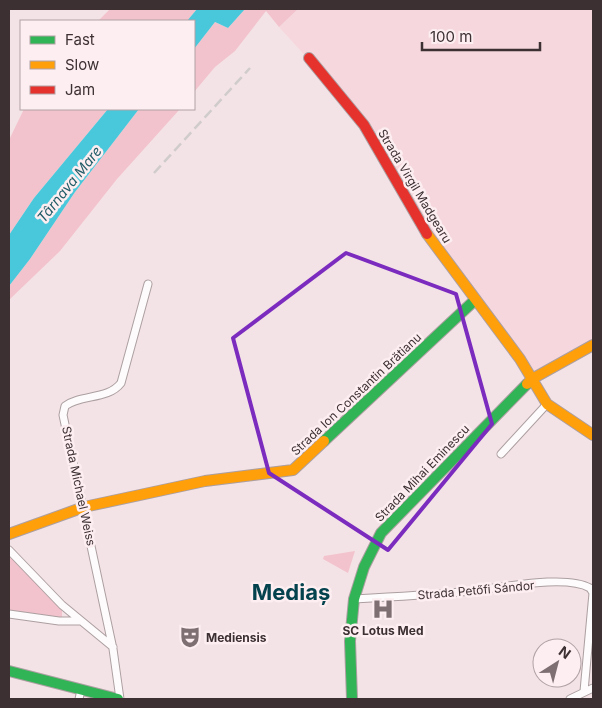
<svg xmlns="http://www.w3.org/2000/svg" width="602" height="708" viewBox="0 0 602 708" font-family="Inter,sans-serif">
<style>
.built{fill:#f5d7dd}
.green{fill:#f2c3cd}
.water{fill:#49c8db}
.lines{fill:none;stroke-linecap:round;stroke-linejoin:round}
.street-casing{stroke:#ac9fa1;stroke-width:9}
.fast-casing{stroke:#ac9fa1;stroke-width:12}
.slow-casing{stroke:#ac9fa1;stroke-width:12}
.jam-casing{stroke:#ac9fa1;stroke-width:12}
.street{stroke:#fdfbfb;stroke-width:7}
.fast{stroke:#30b455;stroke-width:10}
.slow{stroke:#ff9f0a;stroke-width:10}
.jam{stroke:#e5322d;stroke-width:10}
.rail{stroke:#d0cccc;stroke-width:2.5;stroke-dasharray:10 5;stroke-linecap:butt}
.marked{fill:none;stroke:#7b2cbf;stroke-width:4;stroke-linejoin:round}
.labels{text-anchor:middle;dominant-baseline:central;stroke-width:5;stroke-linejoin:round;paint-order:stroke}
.street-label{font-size:12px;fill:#3d3033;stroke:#fceef1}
.poi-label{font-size:12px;font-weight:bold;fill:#3d3033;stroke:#fceef1}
.water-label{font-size:14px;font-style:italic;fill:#205c67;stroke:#fceef1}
.town-label{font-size:22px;font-weight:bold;fill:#04434e;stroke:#fceef1}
</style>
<rect width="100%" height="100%" fill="#f4e3e6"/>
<path class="built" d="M298,9H593V348L532,379L440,253L381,151L321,73L279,27Z"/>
<path class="green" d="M110,9H197L187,21H98Z
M245,9H298L279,27L266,11L235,51L215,67L194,92V49L215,22L228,28Z
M24,109H108L34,198L9,235V140Z
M139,109H180L117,179L60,251L9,300V286L30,259L75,192Z
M355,551L348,573L323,559L324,556Z
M9,556L15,557L62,605V617L59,621L9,614Z"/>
<path class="water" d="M197,9H245L228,28L215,22L194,49V21H187Z
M108,109H139L75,192L30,259L9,286V235L34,198Z"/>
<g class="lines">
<g class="street-casing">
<path id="street" d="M501,454L547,404
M9,550L62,605L113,647
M354,599C390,597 426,595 461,592C493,590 564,573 590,588L593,593
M9,614L59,621H80
M584,691L593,593
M79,699L81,690
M120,699L113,649L63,415L65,406C81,394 108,400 121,383L148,284
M570,699L593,688"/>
</g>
<g class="fast-casing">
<path id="fast" d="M324,441L475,300
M9,671L118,699
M352,699L350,641L354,599L364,567L381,533L527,384"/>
</g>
<g class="slow-casing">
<path id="slow" d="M427,234L520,359L547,404L593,435
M527,384L532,379L593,345
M9,534L84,507L205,481L293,470L324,441"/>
</g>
<g class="jam-casing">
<path id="jam" d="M309,58L364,125L427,234"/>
</g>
<use href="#street" class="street"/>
<use href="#fast" class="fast"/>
<use href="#slow" class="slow"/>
<use href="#jam" class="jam"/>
<path class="rail" d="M154,173L250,68"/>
</g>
<path class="marked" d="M346,253L456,294L492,424L388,550L269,473L233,338Z"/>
<defs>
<g id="hospital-bare" transform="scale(1.725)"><path d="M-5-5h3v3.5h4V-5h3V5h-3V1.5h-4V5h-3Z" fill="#7d6f72" stroke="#fceef1" stroke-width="2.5" paint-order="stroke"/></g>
<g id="theatre-bare" transform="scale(1.725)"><path d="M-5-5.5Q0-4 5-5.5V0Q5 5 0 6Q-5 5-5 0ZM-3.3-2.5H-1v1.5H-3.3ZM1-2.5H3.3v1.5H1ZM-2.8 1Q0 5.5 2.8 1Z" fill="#7d6f72" stroke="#fceef1" stroke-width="2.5" paint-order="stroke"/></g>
</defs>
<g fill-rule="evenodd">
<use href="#hospital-bare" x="383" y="609"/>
<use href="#theatre-bare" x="190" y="637"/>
</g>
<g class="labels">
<g class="street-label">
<text transform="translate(415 186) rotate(59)">Strada Virgil Madgearu</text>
<text transform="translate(356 394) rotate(-43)">Strada Ion Constantin Brătianu</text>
<text transform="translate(422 473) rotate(-46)">Strada Mihai Eminescu</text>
<text transform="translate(79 486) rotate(78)">Strada Michael Weiss</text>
<text transform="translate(476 590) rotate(-5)">Strada Petőfi Sándor</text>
</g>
<g class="poi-label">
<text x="383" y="630">SC Lotus Med</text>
<text x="206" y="637" text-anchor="start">Mediensis</text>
</g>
<g class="water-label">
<text transform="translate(69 184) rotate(-51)">Târnava Mare</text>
</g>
<g class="town-label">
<text x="291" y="592">Mediaș</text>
</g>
</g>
<rect width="602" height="708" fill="none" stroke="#3d3033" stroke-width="20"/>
<rect x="20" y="20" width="175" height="90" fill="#fceef1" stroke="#b0a2a5"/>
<rect x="30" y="36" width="25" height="8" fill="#30b455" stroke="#b0a2a5"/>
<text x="65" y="45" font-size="15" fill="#3d3033">Fast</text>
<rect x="30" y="61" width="25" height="8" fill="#ff9f0a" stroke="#b0a2a5"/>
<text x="65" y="70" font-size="15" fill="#3d3033">Slow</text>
<rect x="30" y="86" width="25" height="8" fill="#e5322d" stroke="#b0a2a5"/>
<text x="65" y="95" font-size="15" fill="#3d3033">Jam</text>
<g transform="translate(557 663) rotate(36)"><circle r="24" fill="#fceef1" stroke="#b0a2a5"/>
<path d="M0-4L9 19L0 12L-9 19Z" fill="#7d6f72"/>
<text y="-8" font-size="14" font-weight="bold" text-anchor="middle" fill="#3d3033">N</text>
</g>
<path d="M422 42v8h118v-8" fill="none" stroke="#3d3033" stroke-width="2.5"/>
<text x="430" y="42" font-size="15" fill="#3d3033" stroke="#fceef1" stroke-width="4" paint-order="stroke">100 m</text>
</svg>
